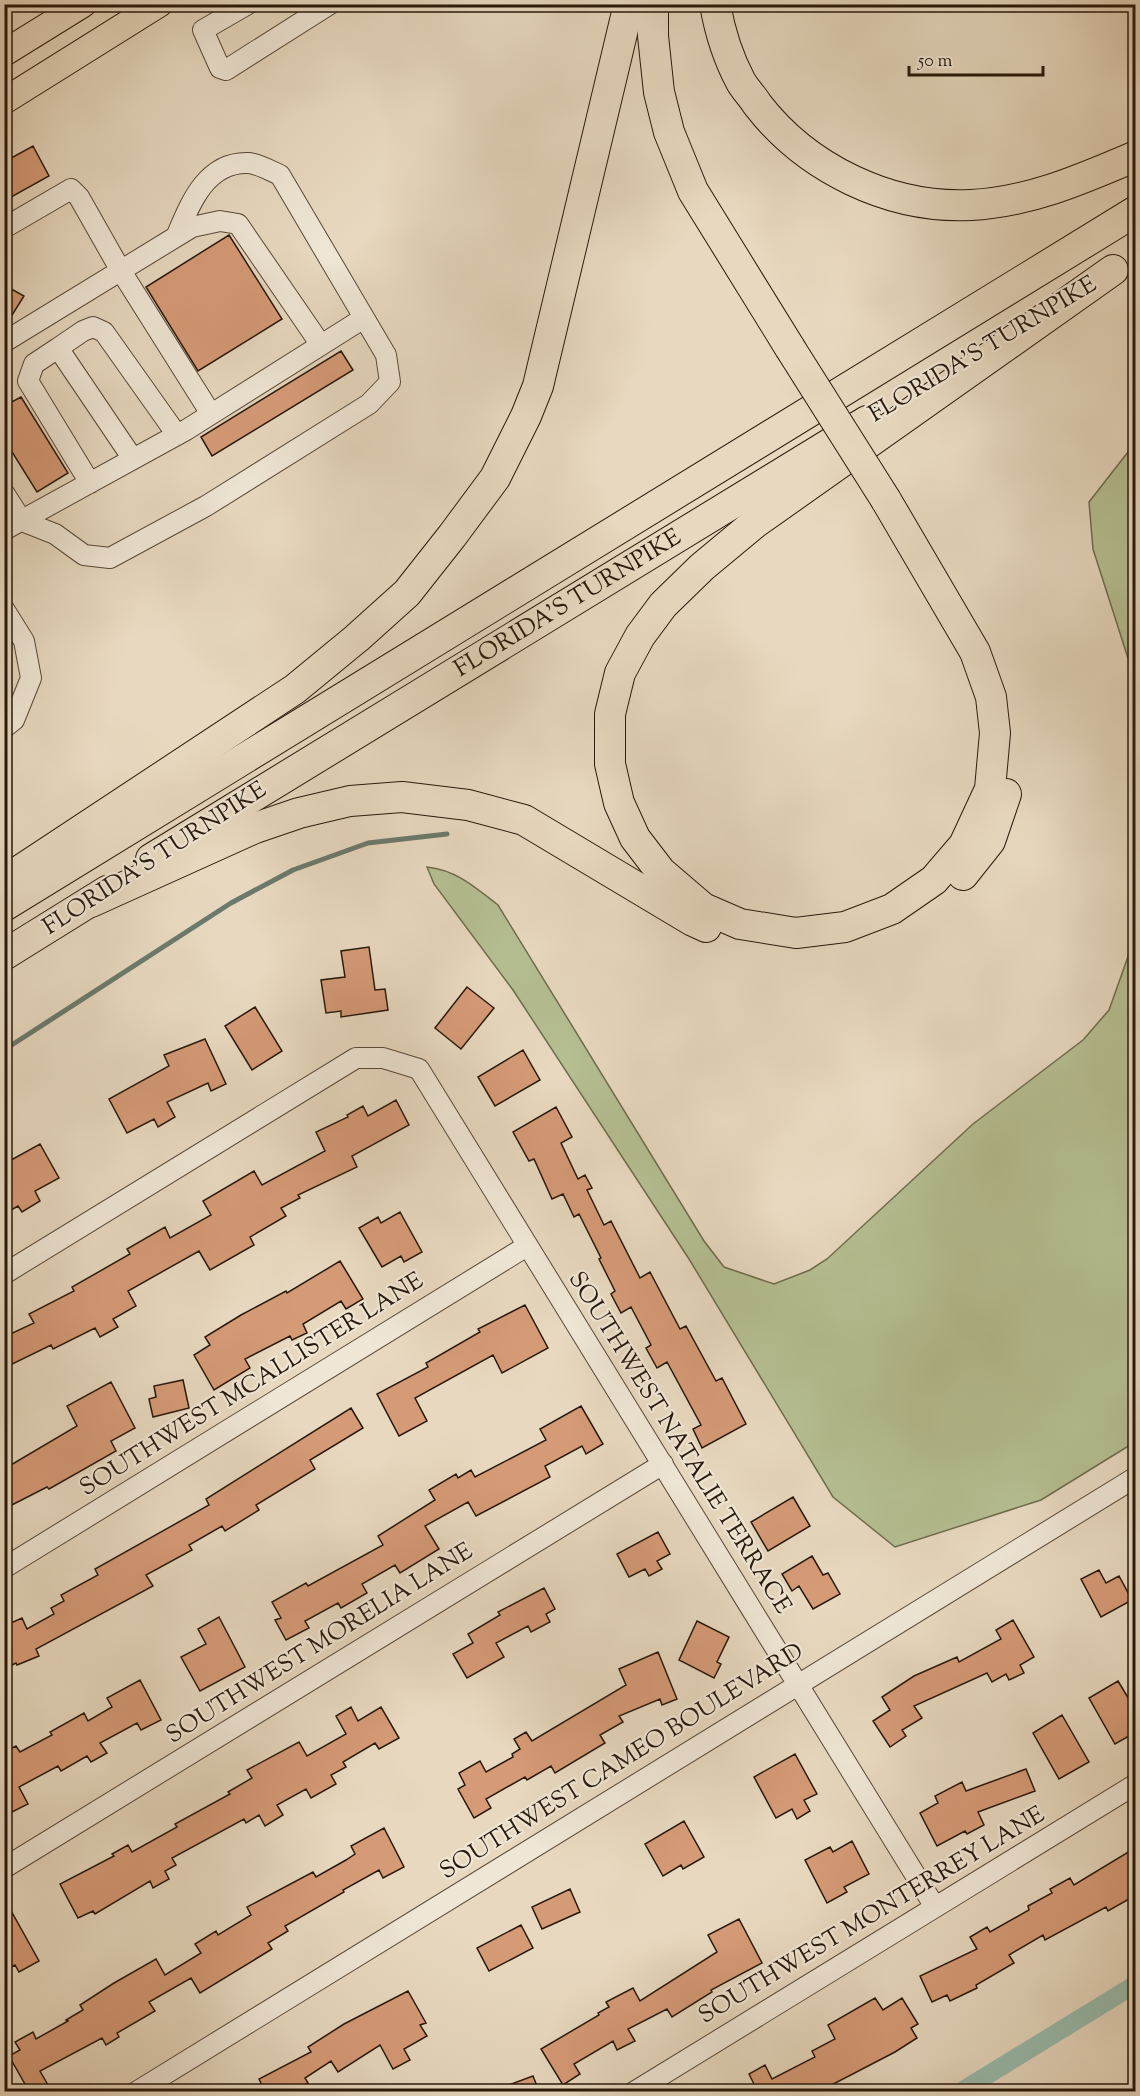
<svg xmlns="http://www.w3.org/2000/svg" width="1140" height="2096" viewBox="0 0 1140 2096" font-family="'Sorts Mill Goudy',serif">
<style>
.green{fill:#b5bf92;stroke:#6e6c4e;stroke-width:1.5}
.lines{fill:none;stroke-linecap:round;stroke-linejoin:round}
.stream{stroke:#6b7a6c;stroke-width:5}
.canal{stroke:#98bbac;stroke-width:18}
.building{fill:#d59a76;stroke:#28180b;stroke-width:1.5}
.minor-casing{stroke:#584838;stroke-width:22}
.major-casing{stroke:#28180b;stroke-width:28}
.highway-casing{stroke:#28180b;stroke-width:32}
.minor{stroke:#efe6d5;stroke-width:20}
.major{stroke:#e7d8bf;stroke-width:26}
.highway{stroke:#e7d8bf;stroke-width:30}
.highway-bridge-casing{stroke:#28180b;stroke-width:32;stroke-linecap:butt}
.highway-bridge{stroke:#e7d8bf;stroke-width:30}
.labels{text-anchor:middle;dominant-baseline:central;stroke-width:4.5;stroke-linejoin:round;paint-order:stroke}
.street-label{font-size:24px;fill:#28180b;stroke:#efe6d5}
</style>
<rect width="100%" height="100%" fill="#e7d8bf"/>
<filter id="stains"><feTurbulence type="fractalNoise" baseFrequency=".00333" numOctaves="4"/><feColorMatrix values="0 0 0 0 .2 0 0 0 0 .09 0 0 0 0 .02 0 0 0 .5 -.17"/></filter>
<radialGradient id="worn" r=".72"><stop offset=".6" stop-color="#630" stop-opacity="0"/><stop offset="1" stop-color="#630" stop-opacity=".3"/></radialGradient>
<path class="green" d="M1135,443V680L1093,549L1089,502Z
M427,867C456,870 475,887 498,905L704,1241L724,1267L774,1284L810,1270L827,1259L973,1124L1083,1040L1109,1010L1135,937V1442L1041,1500L895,1547L833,1497L689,1259L513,990L434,884Z"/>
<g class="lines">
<path class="stream" d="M4,1050L231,903L293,870L368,843L447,834"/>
<path class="canal" d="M960,2092L1136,1984"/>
</g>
<path class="building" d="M33,146L49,176L4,201V162Z
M229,235L282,319L198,371L146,287Z
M4,285L24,296L4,328Z
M341,351L353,370L212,456L201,437Z
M21,397L68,473L37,492L4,439V406Z
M369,947L375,990L385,989L388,1010L341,1017V1011L326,1013L321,980L345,977L341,951Z
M467,987L494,1008L461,1049L435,1028Z
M255,1007L282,1051L252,1070L225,1026Z
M205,1039L226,1084L211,1091L208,1083L167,1102L175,1117L158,1127L154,1119L127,1133L109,1099L169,1066L164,1055Z
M523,1050L540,1080L495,1106L478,1077Z
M396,1100L409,1125L352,1156L357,1167L298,1195L300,1198L281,1208L286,1216L250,1237L254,1245L210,1270L199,1251L128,1291L136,1306L113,1319L118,1327L100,1337L95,1328L53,1349L51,1345L4,1368V1337L34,1323L29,1314L74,1291L72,1287L130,1254L127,1249L165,1227L170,1238L211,1215L203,1201L254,1171L262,1185L325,1151L316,1132L348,1117L347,1115L363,1106L368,1116Z
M556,1107L572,1137L561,1143L578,1179L585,1175L592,1188L587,1190L604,1225L611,1221L640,1278L650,1272L680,1329L686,1326L716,1381L722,1378L746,1424L702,1448L693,1429L701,1425L667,1362L657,1368L646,1348L651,1345L631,1307L621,1313L611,1294L615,1291L599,1259L601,1258L579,1214L574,1217L563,1194L552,1199L534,1159L529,1161L513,1132Z
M40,1144L59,1178L35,1191L40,1201L22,1212L18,1206L4,1214V1164Z
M400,1212L422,1252L404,1262L401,1256L382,1267L359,1228L378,1217L381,1223Z
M340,1261L363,1299L346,1309L341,1301L303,1324L307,1333L292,1340L290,1336L245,1359L250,1368L214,1390L194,1355L210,1345L205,1337L241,1315L286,1291L287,1293Z
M525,1305L548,1348L502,1373L493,1355L415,1398L427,1421L399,1436L377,1394L428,1367L426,1363L480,1332L478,1329Z
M183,1380L189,1408L153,1417L149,1399L156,1397L154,1386Z
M111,1382L135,1428L111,1441L116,1451L49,1489L47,1487L4,1509V1469L77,1426L67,1406Z
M581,1406L603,1444L586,1454L582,1446L545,1466L550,1477L476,1516L468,1502L425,1526L439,1549L400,1573L395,1565L362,1584L367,1593L341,1608L338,1603L305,1621L309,1628L286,1640L275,1620L281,1618L272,1602L306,1583L308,1586L383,1545L378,1536L435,1500L429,1490L456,1474L458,1478L471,1470L475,1477L546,1440L540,1429Z
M351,1408L363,1428L310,1460L315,1469L256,1505L259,1510L225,1531L222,1526L189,1545L192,1550L146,1575L153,1586L36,1649L39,1656L17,1665L16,1663L4,1669V1626L22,1618L27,1629L54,1614L51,1608L64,1601L61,1595L98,1575L95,1569L209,1505L206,1499Z
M793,1497L810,1526L768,1551L751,1522Z
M658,1532L670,1554L657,1561L662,1569L649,1576L645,1569L629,1577L617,1554Z
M812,1556L823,1575L828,1573L840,1594L813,1609L799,1586L792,1591L782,1574Z
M1099,1570L1106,1583L1119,1576L1132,1600L1101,1617L1081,1579Z
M544,1588L555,1609L546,1614L550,1622L531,1632L528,1626L496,1643L504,1657L467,1678L453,1654L473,1643L468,1634L500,1615L498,1612Z
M219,1617L245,1667L200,1691L181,1657L206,1644L198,1629Z
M1013,1620L1034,1657L1020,1665L1024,1673L1009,1680L1006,1674L992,1682L987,1673L914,1706L922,1718L902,1730L906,1736L890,1747L873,1721L890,1710L882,1697L914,1676L957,1657L959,1662L1001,1639L996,1630Z
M697,1621L729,1637L717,1662L721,1664L714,1678L679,1660Z
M658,1652L677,1699L662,1705L660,1699L619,1716L623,1722L600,1735L605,1743L555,1773L551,1766L527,1780L525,1777L486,1799L491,1808L474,1818L458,1789L465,1785L459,1773L480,1761L486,1772L513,1757L512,1754L520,1749L514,1739L526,1732L532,1741L626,1685L619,1669Z
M140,1680L161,1720L141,1730L137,1723L100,1743L107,1753L91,1762L87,1756L61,1771L58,1766L19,1787L28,1804L4,1816V1752L16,1746L20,1752L52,1735L50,1732L84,1713L88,1721L112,1707L107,1698Z
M1118,1681L1136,1711V1732L1115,1744L1089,1698Z
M351,1707L358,1721L381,1707L399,1738L379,1749L375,1743L343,1762L346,1767L331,1775L336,1784L311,1798L306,1789L277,1805L283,1815L265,1826L259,1815L246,1823L244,1819L172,1858L176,1865L165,1871L169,1879L153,1888L150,1881L95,1914L93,1911L78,1918L60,1884L114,1856L112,1854L128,1845L132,1852L177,1827L175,1824L230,1794L228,1792L252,1778L247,1770L299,1742L307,1756L346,1734L336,1716Z
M1062,1715L1089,1762L1059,1779L1033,1733Z
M795,1754L817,1794L804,1800L810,1811L797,1819L792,1809L776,1818L754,1777Z
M1026,1769L1035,1791L978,1812L984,1825L967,1834L965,1831L937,1846L920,1813L938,1803L935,1796L962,1782L966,1791Z
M684,1821L704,1857L683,1869L681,1865L663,1876L645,1844Z
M384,1828L404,1867L383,1878L379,1870L343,1890L344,1892L285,1926L288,1931L268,1943L272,1949L200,1993L191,1978L149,2002L155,2011L117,2033L119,2037L106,2045L102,2038L40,2071L48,2085L37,2091H29L9,2056L20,2050L15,2042L33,2032L36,2039L68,2021L66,2020L83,2010L80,2005L114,1983L156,1959L165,1975L201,1953L195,1944L216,1931L218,1935L251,1915L247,1907L313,1872L316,1877L346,1860L355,1854L351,1846Z
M852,1841L869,1874L844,1887L847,1892L827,1903L805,1860L830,1847L833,1852Z
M1130,1851L1136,1860V1895L1108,1911L1106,1907L1045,1940L1043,1935L1009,1955L1014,1963L976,1985L977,1988L950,2001L947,1995L932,2002L920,1976L977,1949L970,1937L987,1927L990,1932L1029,1910L1028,1906L1052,1893L1050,1889L1070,1878L1074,1885Z
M570,1889L580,1912L542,1929L532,1907Z
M4,1898L39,1961L19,1972L15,1965L4,1971Z
M739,1919L762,1963L711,1990L712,1992L672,2017L667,2009L628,2029L635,2041L617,2050L613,2041L574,2064L580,2074L563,2085L541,2049L599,2015L598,2013L609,2007L606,2002L633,1988L640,2001L717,1952L708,1935Z
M521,1925L533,1948L489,1971L477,1948Z
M408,1991L426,2023L420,2025L427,2036L404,2049L410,2060L393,2069L380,2045L338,2072L331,2061L305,2078L308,2083L292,2091H265L259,2079L311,2052L308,2047L344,2024Z
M875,1998L883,2010L902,1998L918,2024L911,2028L917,2038L895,2052L820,2091H749L756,2088L749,2074L765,2065L772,2079L815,2057L812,2051L835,2039L828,2025Z
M533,2076L539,2091H495V2090Z"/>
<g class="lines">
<g class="minor-casing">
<path id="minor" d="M248,4L203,30L220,68L226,70L330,4
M4,228L71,189L79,197L121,271L211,414
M4,342L192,227L220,221L238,224L321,345
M58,348L34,364L28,381L90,483
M133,459L58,348L83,331L93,327L104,332L177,435
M4,493L22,521L55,534L84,555L110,558L206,506L369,404L390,382L386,355L280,175C271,171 259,164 249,163C206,161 190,204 176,237
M4,530L186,430L364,318
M4,609L24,641L31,678L14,720L4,728
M4,1274L356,1058H383L419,1069C589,1350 764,1627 935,1907
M4,1568L527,1246
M4,1868L663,1464
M136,2092L1136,1477
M634,2092L1136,1784"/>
</g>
<g class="major-casing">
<path id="major" d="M4,53L83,4
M4,101L159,4"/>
</g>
<g class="highway-casing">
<g id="highway">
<path d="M653,4V36L659,92L669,132L693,191L790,348"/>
<path d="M715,4C720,33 727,56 741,82C745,89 752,96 757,104C806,168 889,209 971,205C1030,202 1082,179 1136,156"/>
<path d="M886,500L975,652L991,697L995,733L990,789L964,845L934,880L892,909L845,927L796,933L740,924L703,908L661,872L635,838L619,803L610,764V714L620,673L640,636L663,605L702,567L755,523L1113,270"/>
<path id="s1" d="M151,859L867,421"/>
<path d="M963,875L990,841L1006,794"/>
<path d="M4,881L295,689L357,638L407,593L452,536L495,478L526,416L538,386L629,4"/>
<path d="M91,902L255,828L299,813L350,801L402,797L468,805L524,820L693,921L706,927"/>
<path d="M4,906L1136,211"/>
<path d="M4,955L107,891"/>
</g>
</g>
<use href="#minor" class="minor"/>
<use href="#major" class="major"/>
<use href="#highway" class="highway"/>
<g class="highway-bridge-casing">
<path id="highway-bridge" d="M790,348L886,500"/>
</g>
<use href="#highway-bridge" class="highway-bridge"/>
</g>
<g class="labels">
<g class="street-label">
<text transform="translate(983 350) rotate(-31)">FLORIDA'S TURNPIKE</text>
<text stroke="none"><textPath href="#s1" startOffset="489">FLORIDA'S TURNPIKE</textPath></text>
<text transform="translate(155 859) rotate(-33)">FLORIDA'S TURNPIKE</text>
<text transform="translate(252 1385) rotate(-32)">SOUTHWEST MCALLISTER LANE</text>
<text transform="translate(679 1443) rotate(58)">SOUTHWEST NATALIE TERRACE</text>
<text transform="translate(320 1644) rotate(-32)">SOUTHWEST MORELIA LANE</text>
<text transform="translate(622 1762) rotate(-32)">SOUTHWEST CAMEO BOULEVARD</text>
<text transform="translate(872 1916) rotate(-31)">SOUTHWEST MONTERREY LANE</text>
</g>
</g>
<rect width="1140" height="2096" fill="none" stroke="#e7d8bf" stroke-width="24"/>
<rect x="6" y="6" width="1128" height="2084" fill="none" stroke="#28180b" stroke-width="3"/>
<rect x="12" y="12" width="1116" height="2072" fill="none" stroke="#28180b" stroke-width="1.5"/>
<path d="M909 66v9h134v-9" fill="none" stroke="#28180b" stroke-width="3"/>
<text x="918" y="66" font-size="18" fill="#28180b" stroke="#efe6d5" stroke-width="4.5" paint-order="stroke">50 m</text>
<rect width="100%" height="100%" filter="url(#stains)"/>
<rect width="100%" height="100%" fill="url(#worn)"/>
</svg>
